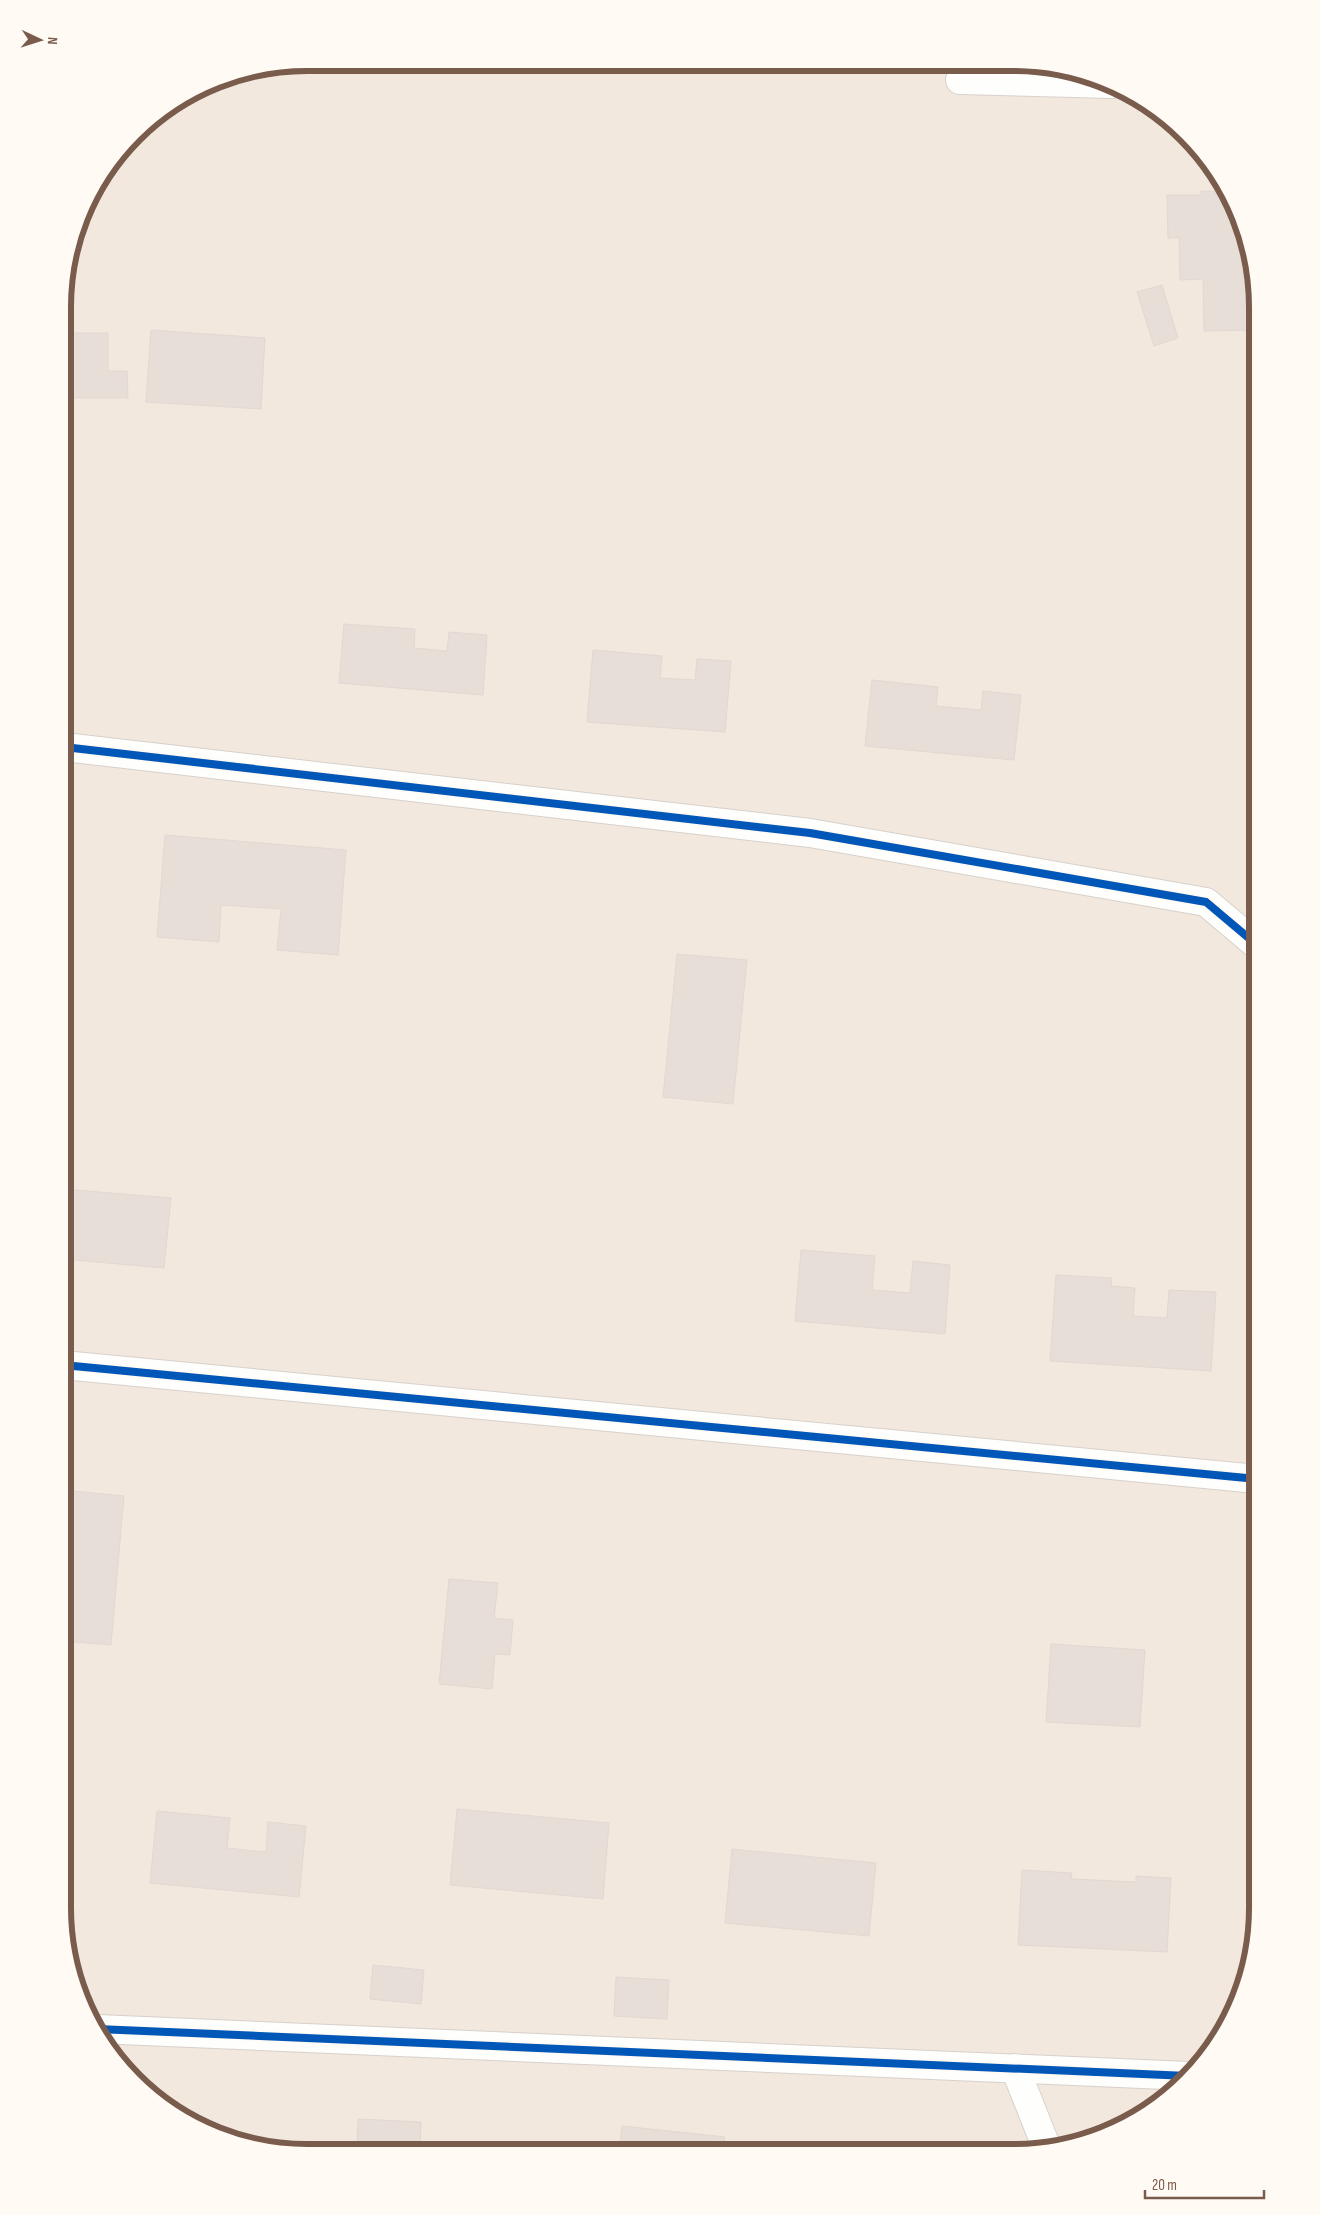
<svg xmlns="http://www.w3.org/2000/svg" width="1320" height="2215" viewBox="0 0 1320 2215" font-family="'Sofia Sans Condensed',sans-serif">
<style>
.residential{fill:#f2e8de}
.building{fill:#e6ded7;stroke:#e2d8d2}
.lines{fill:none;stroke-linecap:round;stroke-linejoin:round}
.minor-casing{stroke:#d7d1cb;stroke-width:30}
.minor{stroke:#fefefd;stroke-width:28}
.cycleway-casing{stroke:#fffaf3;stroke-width:11}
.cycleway{stroke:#0057b8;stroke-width:8}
.rim{fill:none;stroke:#7a5c4d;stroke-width:6}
</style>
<rect width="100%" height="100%" fill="#f9f5f0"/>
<path class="residential" d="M307,63L1045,65L1107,81L1162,113L1207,158L1239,214L1257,307V1925L1244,1987L1207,2057L1162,2102L1106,2134L1014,2152L275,2150L213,2134L158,2102L113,2057L81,2001L63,1908L65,275L88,198L145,123L214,81Z"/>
<path class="building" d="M1201,191H1226L1239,214L1258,307L1257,330L1204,331L1203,279L1180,280L1179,238H1168L1167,195H1201Z
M1162,285L1178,338L1154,346L1137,292Z
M151,330L265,338L261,409L146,402Z
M64,333H108V371H127L128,398H64Z
M344,624L415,629L414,648L447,651L449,632L487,635L483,695L339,683Z
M593,650L662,656L660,678L695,680L697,659L731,661L725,732L587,722Z
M872,680L938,687L936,706L981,710L983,691L1021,695L1014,760L865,746Z
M165,835L346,850L338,955L277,950L281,909L221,905L219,942L157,937Z
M677,954L747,960L733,1104L663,1097Z
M63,1189L171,1198L164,1268L63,1259Z
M801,1250L875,1256L872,1290L910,1293L913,1261L950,1265L945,1334L795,1321Z
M1056,1275L1112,1278L1111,1286L1135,1288L1133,1316L1167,1318L1169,1290L1216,1292L1211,1371L1050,1361Z
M63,1490L124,1496L111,1645L63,1641Z
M449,1579L498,1583L494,1618L513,1620L510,1655L495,1654L492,1689L439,1684Z
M1051,1644L1145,1650L1140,1727L1046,1722Z
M457,1809L609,1823L603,1899L450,1885Z
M157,1811L230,1818L227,1848L266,1852L268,1822L306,1826L299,1897L150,1883Z
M732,1849L876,1863L869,1936L725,1923Z
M1022,1870L1072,1873L1071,1879L1136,1882V1876L1171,1878L1167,1952L1018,1945Z
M373,1965L424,1970L421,2004L370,1999Z
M616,1977L669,1980L667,2019L614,2016Z
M155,2099L179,2102L178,2114L158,2102Z
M358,2119L421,2122L420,2151H357Z
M622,2126L725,2137L723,2152L619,2151Z"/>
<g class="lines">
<g class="minor-casing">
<path id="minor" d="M960,80L1112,84
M64,747L810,833L1206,902L1257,945
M63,1365L1257,1479
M97,2029L1188,2076
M1015,2068L1046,2146"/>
</g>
<use href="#minor" class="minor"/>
<g class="cycleway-casing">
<path id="cycleway" d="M64,747L810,833L1206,902L1257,945
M63,1365L1257,1479
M97,2029L1188,2076"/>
</g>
<use href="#cycleway" class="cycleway"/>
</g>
<path d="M0 0H1320V2215H0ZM307 71H1013A236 236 0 0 1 1249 307V1908A236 236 0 0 1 1013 2144H307A236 236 0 0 1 71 1908V307A236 236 0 0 1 307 71Z" fill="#fffaf3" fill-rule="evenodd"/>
<path class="rim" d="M307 71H1013A236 236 0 0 1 1249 307V1908A236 236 0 0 1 1013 2144H307A236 236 0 0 1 71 1908V307A236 236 0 0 1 307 71Z"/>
<g transform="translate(40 40) rotate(94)" stroke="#fffaf3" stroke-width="4" paint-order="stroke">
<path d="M0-4L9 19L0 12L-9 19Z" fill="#7a5c4d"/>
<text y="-8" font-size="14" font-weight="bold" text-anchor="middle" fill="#7a5c4d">N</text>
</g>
<path d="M1145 2190v8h119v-8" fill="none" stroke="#7a5c4d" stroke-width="2.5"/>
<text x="1152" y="2190" font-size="15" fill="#7a5c4d" stroke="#fffaf3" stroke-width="4" paint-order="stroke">20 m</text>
</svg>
